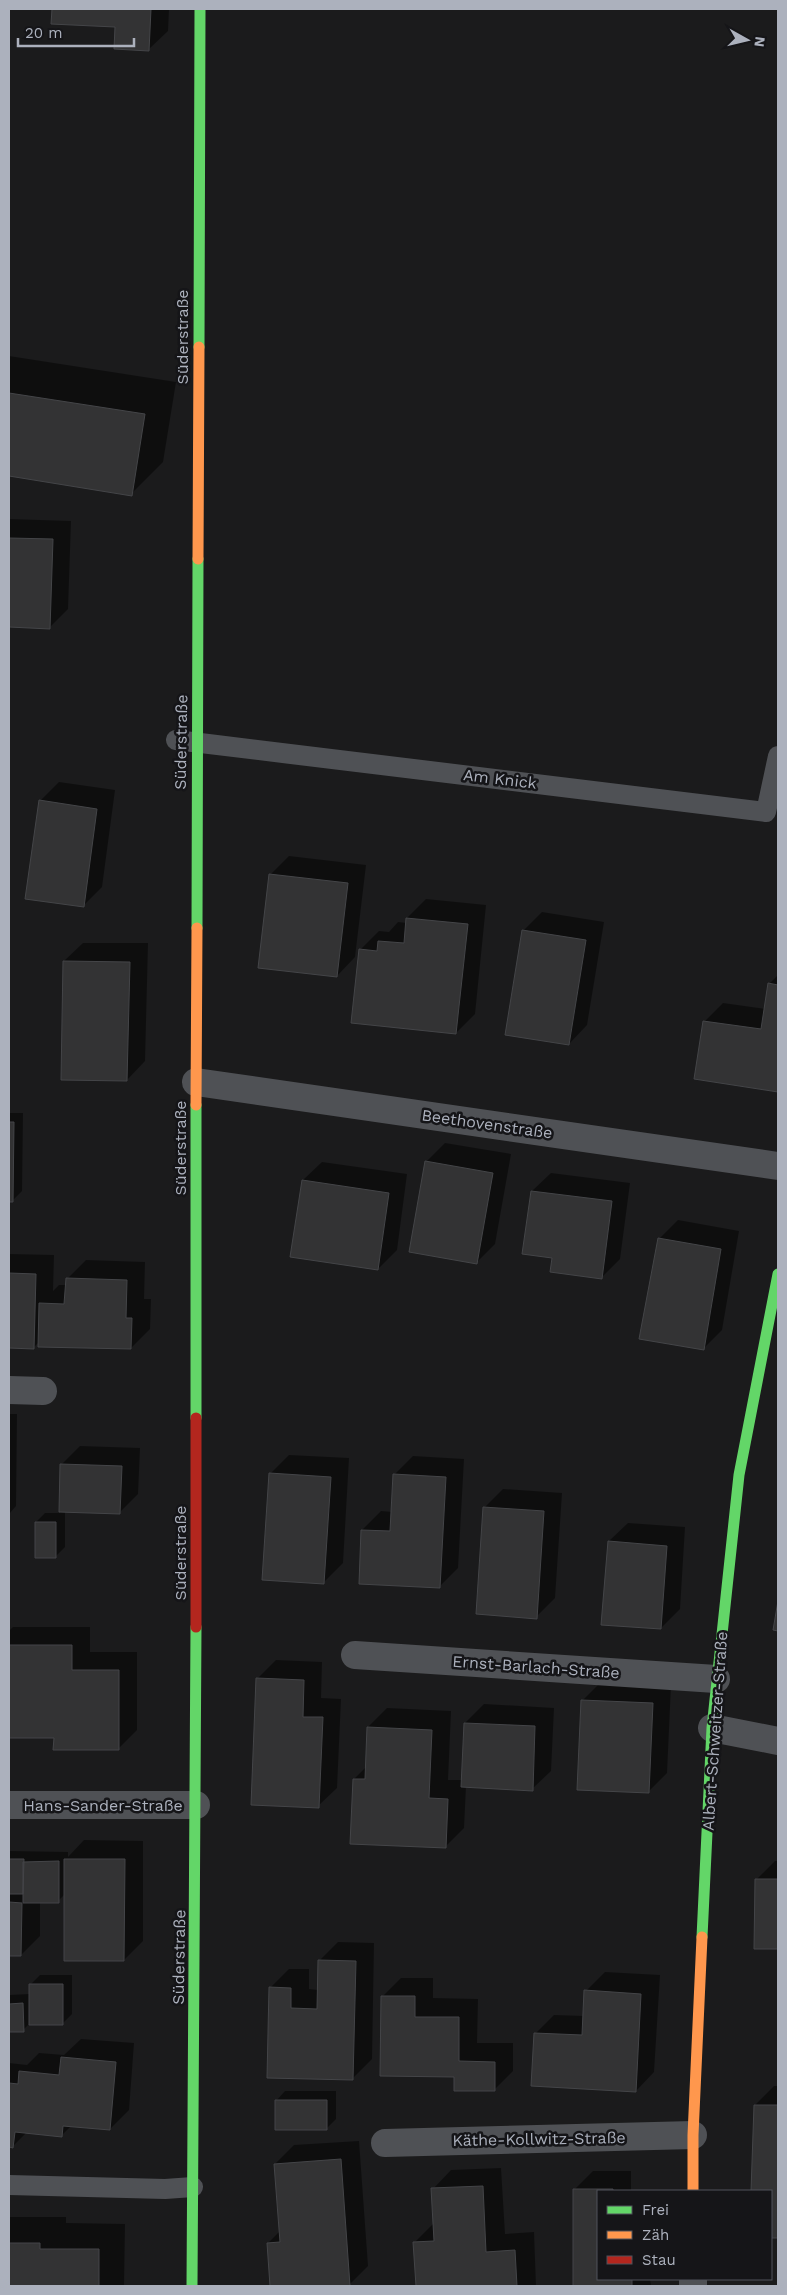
<svg xmlns="http://www.w3.org/2000/svg" width="787" height="2295" viewBox="0 0 787 2295" font-family="'Work Sans',sans-serif">
<style>
.shadow{fill:#0007}
.building{fill:#333334;stroke:#444548}
.lines{fill:none;stroke-linecap:round;stroke-linejoin:round}
.lane{stroke:#4f5155;stroke-width:20}
.street{stroke:#4f5155;stroke-width:28}
.fast{stroke:#63d668;stroke-width:11}
.slow{stroke:#ff974d;stroke-width:11}
.jam{stroke:#b3261e;stroke-width:11}
.labels{text-anchor:middle;dominant-baseline:central;stroke-width:5;stroke-linejoin:round;paint-order:stroke}
.street-label{font-size:16px;fill:#acb1bd;stroke:#151518}
</style>
<rect width="100%" height="100%" fill="#1b1b1c"/>
<path class="shadow" d="M53,9H169L168,31L149,49L116,26L52,23Z
M9,356L176,382L163,462L131,494L9,475Z
M9,519L71,521L68,609L49,628L9,626Z
M59,782L115,790L102,887L83,906L40,801Z
M289,856L366,865L355,957L337,976L270,875Z
M426,899L486,905L475,1014L456,1033L360,950L379,931L389,932L398,922L407,923V918Z
M542,912L604,922L587,1025L569,1044L523,931Z
M83,943H148L145,1061L127,1080L64,961Z
M778,975V1090L696,1078L704,1022L723,1003L765,1009L769,984Z
M9,1113H23L22,1191L12,1201H9Z
M445,1143L511,1154L495,1244L476,1263L426,1162Z
M322,1162L407,1174L397,1250L378,1269L303,1180Z
M551,1173L630,1183L620,1259L601,1278L554,1257L532,1191Z
M678,1220L739,1231L722,1330L703,1349L659,1239Z
M9,1254L54,1255L53,1291L59,1285H66L67,1279L86,1260L145,1262L144,1299H151L150,1329L131,1348L39,1342L34,1347H9Z
M9,1414H17L16,1506L9,1514Z
M80,1446L140,1448L138,1494L119,1513L65,1511V1547L56,1556L36,1522L45,1513H60L62,1464Z
M289,1455L349,1458L343,1563L324,1582L270,1474Z
M413,1456L464,1459L458,1568L439,1587L362,1530L381,1511L393,1512L394,1475Z
M503,1489L562,1493L555,1598L536,1617L485,1507Z
M628,1523L685,1527L680,1609L661,1628L609,1541Z
M13,1627H90V1652H137V1730L118,1749L55,1736H9V1631Z
M276,1660L322,1662L321,1698L341,1699L337,1788L318,1806L257,1679Z
M601,1682L671,1685L667,1773L648,1792L582,1701Z
M484,1704L554,1708L551,1771L532,1789L466,1786L464,1828L445,1847L354,1779L366,1767L368,1727L387,1708L451,1711L448,1780H462L465,1723Z
M84,1840L143,1841V1941L124,1960L65,1894L58,1901L40,1902V1936L21,1955H9V1851L68,1852V1857Z
M775,1861H778V1948H755L756,1880Z
M338,1942L374,1943L372,2059L353,2078L270,1988L289,1969H309V1989L318,1990L319,1961Z
M605,1972L660,1975L654,2072L636,2091L535,2034L554,2015L584,2016L586,1991Z
M40,1975H72V2014L63,2023L29,2024L23,2030L9,2031V1995L30,1994V1985Z
M401,1978H433V1998L478,1999L477,2043H513V2071L494,2090L455,2076L382,1997Z
M81,2039L134,2043L129,2110L110,2129L72,2125L62,2135L27,2132L13,2146H9V2063L27,2065L39,2053L64,2055Z
M774,2086H778V2237H771V2191H752L755,2105Z
M285,2091H336V2119L327,2128L276,2101Z
M359,2141L368,2266L349,2285L271,2286L268,2243L280,2231L275,2164L294,2145Z
M501,2168L505,2234L534,2232L536,2286H417L415,2242L433,2224V2189L451,2170Z
M593,2171H631V2191H598V2279H650L651,2286H575L574,2190Z
M9,2217H66V2223L125,2224L124,2286H9Z"/>
<path class="building" d="M52,9H151L149,51L114,49L115,27L51,24Z
M9,393L145,414L132,496L9,476Z
M9,538L53,539L50,629L9,627Z
M39,800L97,809L84,907L25,899Z
M269,874L348,883L337,977L258,968Z
M406,918L468,924L456,1034L351,1023L359,949L377,951L378,941L404,943Z
M522,930L586,940L569,1045L505,1035Z
M63,961L130,962L127,1081L61,1080Z
M768,983L778,985V1092L694,1079L703,1021L761,1029Z
M9,1122H14L13,1202H9Z
M425,1161L493,1173L477,1264L409,1252Z
M302,1180L389,1193L378,1270L290,1257Z
M531,1191L612,1201L602,1279L550,1272L552,1258L522,1254Z
M658,1238L721,1249L704,1350L639,1339Z
M9,1273L36,1274L34,1349L9,1348Z
M66,1278L127,1280L126,1318H132L131,1349L38,1347L39,1303L64,1304Z
M60,1464L122,1466L120,1514L59,1512Z
M269,1473L331,1477L324,1584L262,1580Z
M393,1474L446,1477L440,1588L359,1584L361,1530L390,1531Z
M483,1507L544,1511L537,1619L476,1614Z
M35,1522H56V1558H35Z
M608,1541L667,1546L661,1629L601,1625Z
M778,1601V1631L773,1630Z
M9,1645H72V1670H119V1750H53L54,1738H9Z
M256,1678L304,1680L303,1717H323L319,1808L251,1805Z
M581,1700L653,1703L649,1793L577,1790Z
M464,1723L535,1726L533,1791L461,1787Z
M367,1727L432,1730L429,1798L448,1799L446,1848L350,1844L353,1779H365Z
M9,1859H24L23,1894H9Z
M64,1859H125L124,1961H64Z
M59,1861V1903H23V1862Z
M755,1879H778V1949H754Z
M9,1902L22,1903L21,1956H9Z
M318,1960L356,1961L353,2080L267,2078L269,1987L291,1988V2008L317,2009Z
M29,1984H63V2025H29Z
M584,1990L641,1994L636,2092L531,2086L534,2033L582,2035Z
M381,1996H415V2017H459V2061L495,2062V2091H454V2077L380,2076Z
M23,2003L24,2032H9V2004Z
M61,2057L116,2062L110,2130L63,2126L62,2137L15,2132L13,2148L9,2147V2083L18,2084L19,2071L59,2075Z
M275,2100H327V2130H275Z
M754,2105H778V2238H771V2191H751Z
M341,2159L350,2286H270L267,2243L280,2242L274,2164Z
M483,2186L486,2252L515,2250L517,2286H416L413,2242L434,2241L431,2188Z
M573,2189H613V2191H598V2279H632V2286H573Z
M9,2243H40V2249H99V2286H9Z"/>
<g class="lines">
<path class="lane" d="M176,740L766,812L778,756
M9,2185L165,2189L193,2187"/>
<path class="street" d="M196,1082L778,1166
M9,1390L43,1391
M355,1655L716,1679
M712,1728L778,1741
M9,1805H196
M385,2143L693,2135
M693,2279V2286"/>
<path class="fast" d="M199,347L200,9
M197,928L198,559
M196,1105V1418
M702,1937L712,1728L739,1475L778,1274
M192,2286L196,1627"/>
<path class="slow" d="M198,559L199,347
M196,1105L197,928
M693,2191V2135L702,1937"/>
<path class="jam" d="M196,1418V1627"/>
</g>
<g class="labels">
<g class="street-label">
<text transform="translate(182 337) rotate(-90)">Süderstraße</text>
<text transform="translate(181 742) rotate(-89)">Süderstraße</text>
<text transform="translate(500 779) rotate(7)">Am Knick</text>
<text transform="translate(487 1124) rotate(8)">Beethovenstraße</text>
<text transform="translate(180 1148) rotate(-90)">Süderstraße</text>
<text transform="translate(180 1553) rotate(-90)">Süderstraße</text>
<text transform="translate(536 1667) rotate(4)">Ernst-Barlach-Straße</text>
<text transform="translate(715 1731) rotate(-86)">Albert-Schweitzer-Straße</text>
<text x="103" y="1805">Hans-Sander-Straße</text>
<text transform="translate(179 1957) rotate(-89)">Süderstraße</text>
<text transform="translate(539 2139) rotate(-1)">Käthe-Kollwitz-Straße</text>
</g>
</g>
<rect width="787" height="2295" fill="none" stroke="#acb1bd" stroke-width="20"/>
<rect x="597" y="2190" width="175" height="90" fill="#151518" stroke="#51535a"/>
<rect x="607" y="2206" width="25" height="8" fill="#63d668" stroke="#51535a"/>
<text x="642" y="2215" font-size="15" fill="#acb1bd">Frei</text>
<rect x="607" y="2231" width="25" height="8" fill="#ff974d" stroke="#51535a"/>
<text x="642" y="2240" font-size="15" fill="#acb1bd">Zäh</text>
<rect x="607" y="2256" width="25" height="8" fill="#b3261e" stroke="#51535a"/>
<text x="642" y="2265" font-size="15" fill="#acb1bd">Stau</text>
<g transform="translate(747 40) rotate(98)" stroke="#151518" stroke-width="4" paint-order="stroke">
<path d="M0-4L9 19L0 12L-9 19Z" fill="#acb1bd"/>
<text y="-8" font-size="14" font-weight="bold" text-anchor="middle" fill="#acb1bd">N</text>
</g>
<path d="M18 38v8h116v-8" fill="none" stroke="#acb1bd" stroke-width="2.5"/>
<text x="25" y="38" font-size="15" fill="#acb1bd" stroke="#151518" stroke-width="4" paint-order="stroke">20 m</text>
</svg>
